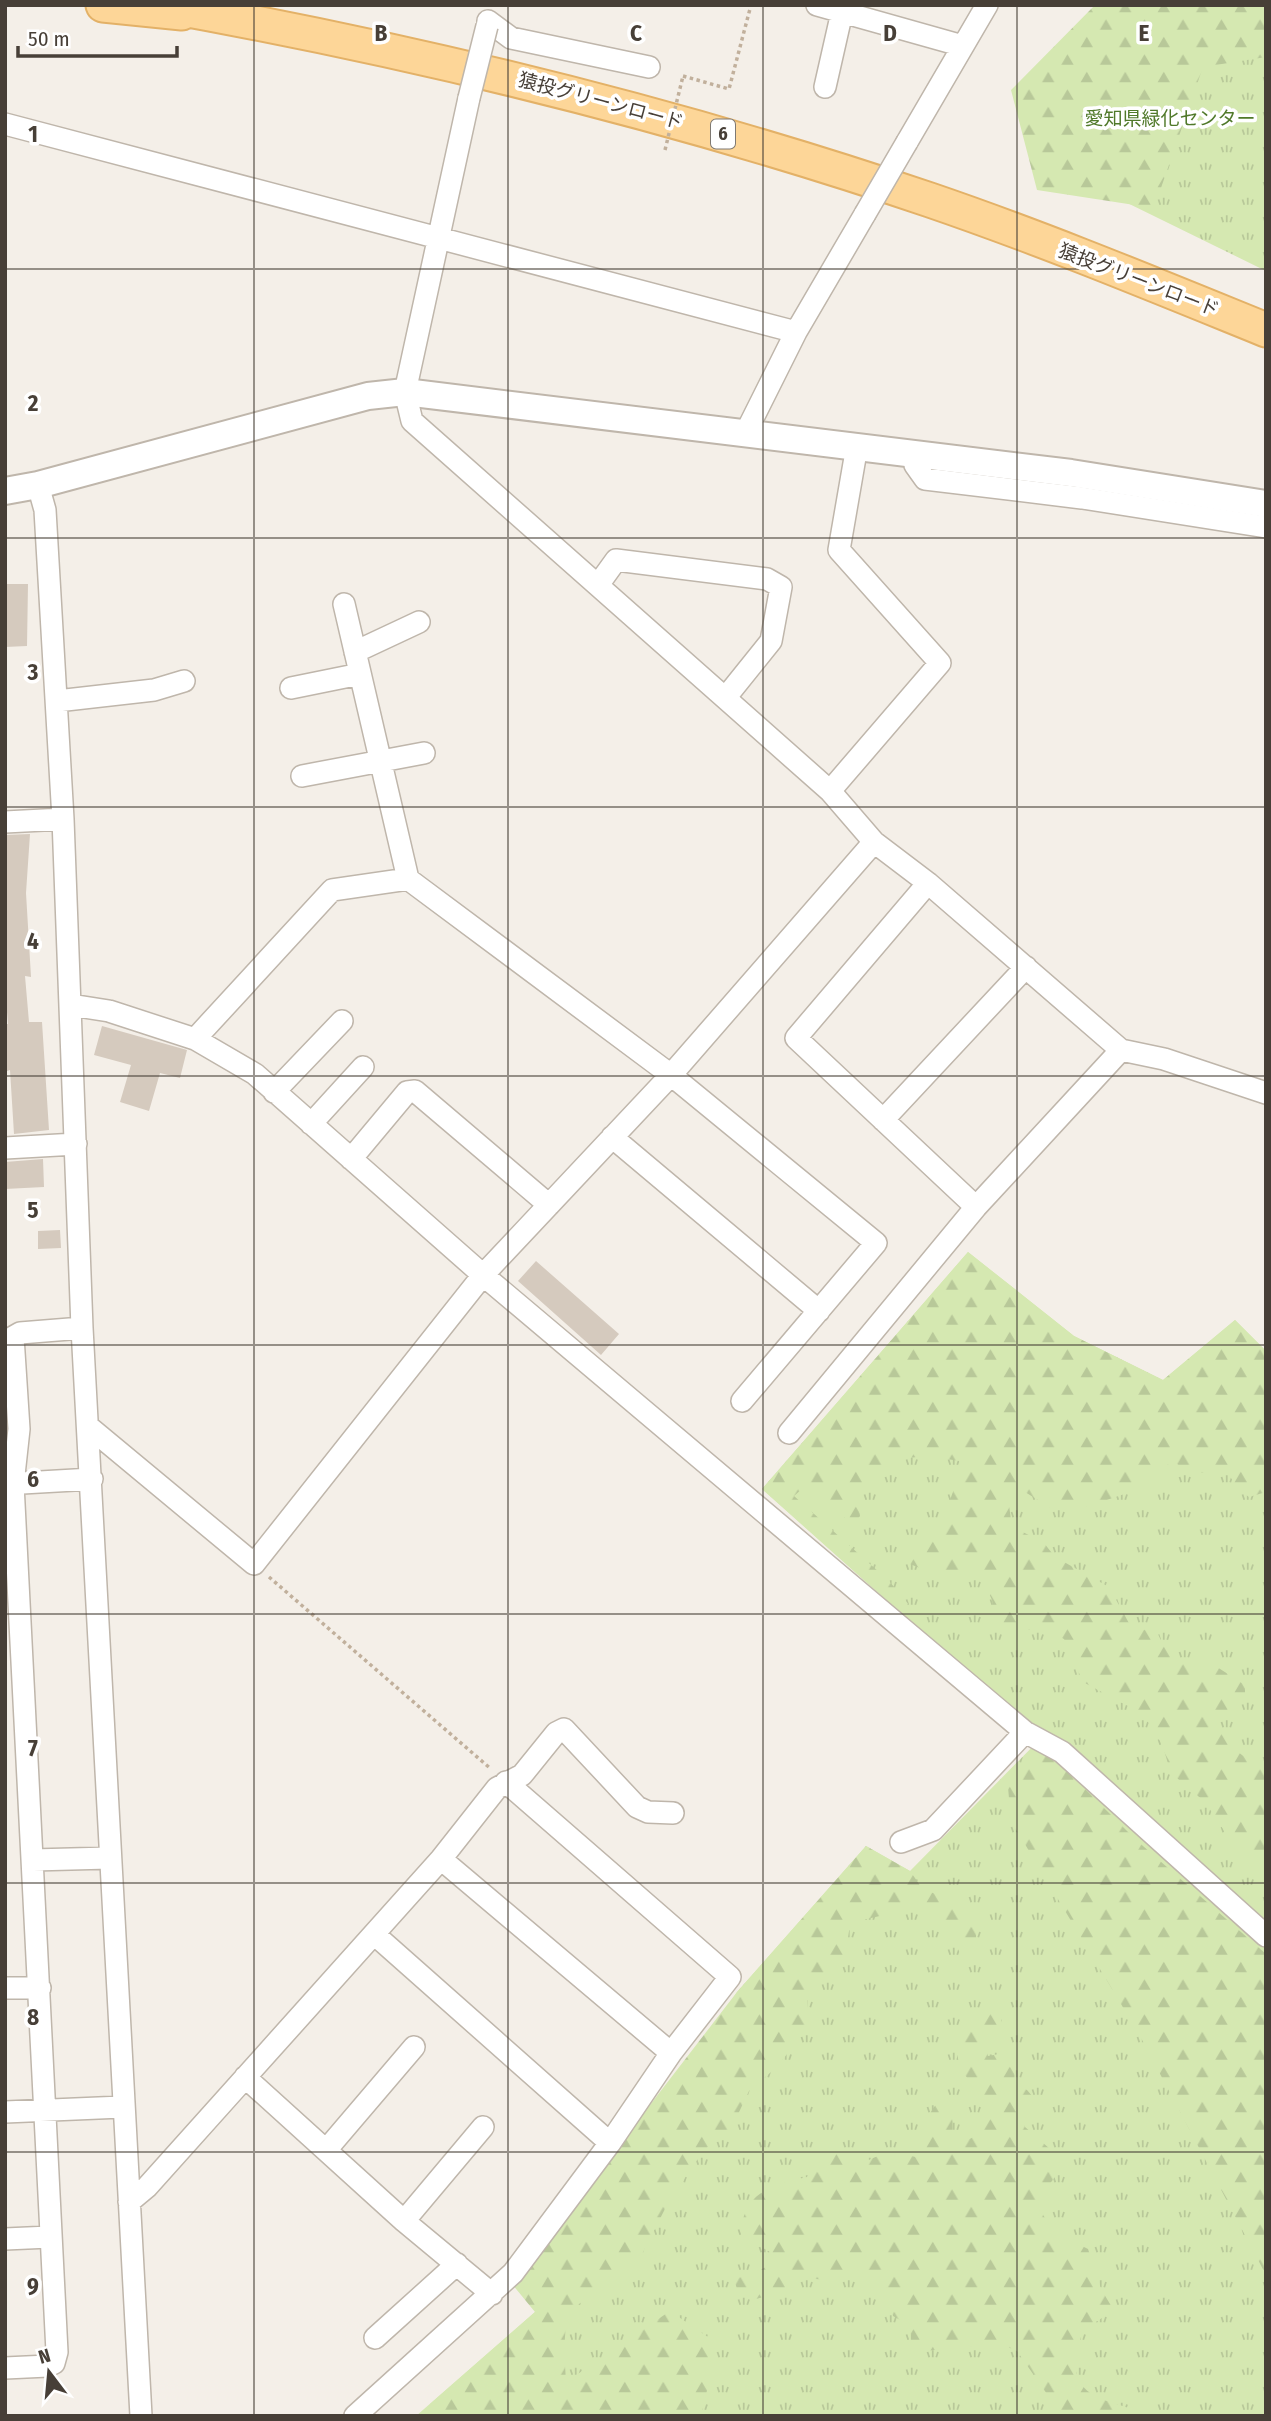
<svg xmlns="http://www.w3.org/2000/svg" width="1271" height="2421" viewBox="0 0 1271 2421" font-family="'Fira Sans Condensed','Noto Sans JP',sans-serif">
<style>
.grass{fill:url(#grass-tufts)}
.forest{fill:url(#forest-firs)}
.building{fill:#d5cabe}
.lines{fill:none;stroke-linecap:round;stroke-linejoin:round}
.minor-casing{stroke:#bfb6ab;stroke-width:24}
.tertiary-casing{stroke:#bfb6ab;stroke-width:30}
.primary-casing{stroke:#e3b167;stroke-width:37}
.path{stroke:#c1b09c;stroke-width:3.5;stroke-dasharray:3.5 3.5;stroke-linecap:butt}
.minor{stroke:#fff;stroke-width:21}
.tertiary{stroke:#fff;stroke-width:26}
.primary{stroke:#fdd698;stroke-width:33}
.minor-bridge-casing{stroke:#bfb6ab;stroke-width:24;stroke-linecap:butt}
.path-bridge{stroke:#c1b09c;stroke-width:3.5;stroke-dasharray:3.5 3.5;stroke-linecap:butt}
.minor-bridge{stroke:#fff;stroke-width:21}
.grid{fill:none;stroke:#473f37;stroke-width:2;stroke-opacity:0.55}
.labels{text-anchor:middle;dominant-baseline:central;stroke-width:7;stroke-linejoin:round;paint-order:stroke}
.shield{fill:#fff;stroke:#7e7973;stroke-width:2}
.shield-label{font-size:18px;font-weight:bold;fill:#473f37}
.street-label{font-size:19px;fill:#473f37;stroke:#fff}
.park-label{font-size:19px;fill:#50792a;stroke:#fff}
.grid-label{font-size:23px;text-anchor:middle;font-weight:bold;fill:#473f37;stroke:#fff;stroke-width:7;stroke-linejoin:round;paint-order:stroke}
</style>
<defs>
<pattern id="grass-tufts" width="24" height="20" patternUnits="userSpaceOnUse" patternTransform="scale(1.75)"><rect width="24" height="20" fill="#d5e8b1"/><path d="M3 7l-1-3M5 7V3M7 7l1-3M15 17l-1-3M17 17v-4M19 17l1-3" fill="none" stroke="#b8c899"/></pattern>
<pattern id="forest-firs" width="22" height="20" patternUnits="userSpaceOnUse" patternTransform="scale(1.75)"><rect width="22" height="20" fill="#d5e8b1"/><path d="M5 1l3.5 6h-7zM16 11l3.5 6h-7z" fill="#b8c899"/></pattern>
</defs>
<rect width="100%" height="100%" fill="#f4efe8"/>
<path class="grass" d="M1266,5V271L1056,168Z
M968,1252L1074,1336L1163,1380L1235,1320L1266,1351V2416H416L535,2312L737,1992L866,1846L910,1871L1042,1737L762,1489Z"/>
<path class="forest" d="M1095,5H1266V57L1203,67L1154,208L1037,190L1011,90Z
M968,1252L1074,1336L1163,1380L1235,1320L1266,1351V1492L1249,1497L1239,1490L1227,1472L1191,1473L1177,1464L1166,1465L1151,1485L1086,1507L1054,1510L1025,1492L1009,1505L1011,1520L1019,1530L1044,1543L1055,1557L1109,1587L1130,1625L1158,1634L1163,1645L1178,1658H1203L1245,1685V1701L1213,1717L1234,1749L1266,1773V1879L1227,1835L1205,1802L1171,1773L1162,1744L1143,1714L1083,1682L1064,1639L1046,1629L1027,1630L1019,1644L996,1626L992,1600L982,1578L953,1570L934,1574L910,1564L907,1548L935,1538L962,1469L959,1461C904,1451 900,1458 857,1491L860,1516L855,1523L818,1504L802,1489L794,1496L889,1581L914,1611L915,1626L762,1489Z
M1042,1750L1055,1759L1135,1839L1266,1954V2275L1139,2034L1011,1821L1008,1787Z
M866,1846L910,1871L922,1888L968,1909L982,1920L976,1934V1958L965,1963L940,1913L918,1907L850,1923C846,1960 839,1974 807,1994L809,2025L778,2066L749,2091L731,2129L704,2150L669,2201L636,2266L567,2312L564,2349L566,2382L670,2311L718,2344L701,2416H433L430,2404L535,2312L512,2284L737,1992Z
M1002,2009L1001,2026L985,2045L988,2056L1016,2051L1014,2084L1027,2090L1039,2104L1025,2118V2127L1050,2149L1060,2170L1049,2185L1040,2209L1052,2231L1088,2249L1101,2289L1113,2309L1098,2321L1085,2325C1073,2358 1066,2388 1107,2401C1118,2405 1132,2407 1142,2416H1058L1061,2407L1047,2394L1017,2351L1001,2344L924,2351L911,2342V2326L893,2316L887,2288L875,2285L858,2274L837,2281L806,2278L781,2292L756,2299L737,2289L734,2279L758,2272L772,2262V2253L741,2236C742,2192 770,2186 807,2177L821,2154L843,2152L869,2160C888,2151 902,2153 922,2159C928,2134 922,2102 952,2097L953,2146L976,2136L989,2111C976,2074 938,2071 971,2028C980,2017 988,2010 1002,2009Z"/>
<path class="building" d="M5,584H28L27,646L5,647Z
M30,834L26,893L31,977L25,976L29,1022H42L49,1130L14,1134L10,1070L7,1071L5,1046V1024H8L5,988V835Z
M102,1026L187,1050L180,1078L160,1073L149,1111L120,1102L131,1065L94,1055Z
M43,1159L44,1187L5,1189V1162Z
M60,1230L61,1248L38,1249V1231Z
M536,1261L619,1334L601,1355L518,1281Z"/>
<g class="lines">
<g class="minor-casing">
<path id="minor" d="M817,5L963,46
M488,21L511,38L649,67
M825,87L842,12
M469,98L405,392L412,421L830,791L874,842L928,883L1121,1050L1164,1059L1266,1093
M5,124L796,332
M907,142L987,5
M745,434L796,332L865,214
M917,454L915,465L925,479L1082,498L1266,527
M38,485L45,510L63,819L82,1328L141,2416
M598,585L616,560L767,579L781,587L771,641L726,697
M344,604L408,879L671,1075L876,1243L742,1401
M355,652L419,622
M291,688L360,674
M57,701L154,690L184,681
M302,776L424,753
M830,791L940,663L839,550L857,446
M5,822L63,819
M928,883L796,1038L976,1207
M71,1005L109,1011L195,1039L332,890L408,879
M195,1039L255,1074L483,1275L1025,1732L1062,1752L1266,1936
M274,1092L342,1021
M883,1120L1026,967
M311,1124L363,1067
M612,1137L819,1311
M5,1148L76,1144
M351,1159L407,1092L415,1091L549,1205
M89,1427L254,1564L483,1275L671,1075L874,842
M789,1433L976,1207L1121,1050
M5,1484L92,1479
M901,1842L933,1830L1025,1732
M441,1859L671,2053
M33,1860L109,1858
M374,1934L610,2143
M5,1988H40
M245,2077L404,2221L492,2294
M5,2112L122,2107
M327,2149L414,2047
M129,2202L147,2187L441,1859L497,1788L522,1775L556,1733L564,1729L637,1807L648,1812L673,1813
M404,2221L483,2127
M5,2239L50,2237
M375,2338L457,2264
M5,2368L48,2366L54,2363L57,2352L13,1484L19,1429L13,1337L20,1333L82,1328
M355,2416L513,2273L610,2143L671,2053L730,1977L506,1782"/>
</g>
<g class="tertiary-casing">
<path id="tertiary" d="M5,491L38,485L368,396L405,392L1071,473L1266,504"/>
</g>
<g class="primary-casing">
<path id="primary" d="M103,5L182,13
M161,5C422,52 679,115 930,200C1044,239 1155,285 1266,330"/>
</g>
<path class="path" d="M683,76L729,89L751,5
M269,1577L491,1769"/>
<use href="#minor" class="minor"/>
<use href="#tertiary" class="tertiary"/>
<use href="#primary" class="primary"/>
<g class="minor-bridge-casing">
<path id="minor-bridge" d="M469,98L487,26
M865,214L907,142"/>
</g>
<path class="path-bridge" d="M665,150L683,76"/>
<use href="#minor-bridge" class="minor-bridge"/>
</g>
<path class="grid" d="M254,5V2416M508,5V2416M763,5V2416M1017,5V2416M5,269H1266M5,538H1266M5,807H1266M5,1076H1266M5,1345H1266M5,1614H1266M5,1883H1266M5,2152H1266"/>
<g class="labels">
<rect class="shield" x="711" y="119.5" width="24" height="29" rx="5"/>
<g class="shield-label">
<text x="723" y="134">6</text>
</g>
<g class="street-label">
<text transform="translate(601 101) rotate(15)">猿投グリーンロード</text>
<text transform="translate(1139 280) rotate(21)">猿投グリーンロード</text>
</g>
<g class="park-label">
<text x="1170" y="118">愛知県緑化センター</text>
</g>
</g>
<g class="grid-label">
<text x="381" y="41">B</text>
<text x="636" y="41">C</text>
<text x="890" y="41">D</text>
<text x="1144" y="41">E</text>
<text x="33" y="142">1</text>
<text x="33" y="411">2</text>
<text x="33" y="680">3</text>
<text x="33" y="949">4</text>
<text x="33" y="1218">5</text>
<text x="33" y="1487">6</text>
<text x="33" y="1756">7</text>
<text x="33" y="2025">8</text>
<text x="33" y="2294">9</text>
</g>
<rect width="1271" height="2421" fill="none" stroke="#473f37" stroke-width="14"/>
<g transform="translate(49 2372) rotate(344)" stroke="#ffffff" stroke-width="5" paint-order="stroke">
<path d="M0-5L12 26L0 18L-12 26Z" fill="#473f37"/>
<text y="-10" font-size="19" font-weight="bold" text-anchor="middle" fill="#473f37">N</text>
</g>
<path d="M18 46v10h159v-10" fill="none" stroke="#473f37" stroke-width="3.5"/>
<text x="28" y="46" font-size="21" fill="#473f37" stroke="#ffffff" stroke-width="5" paint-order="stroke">50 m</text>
</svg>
